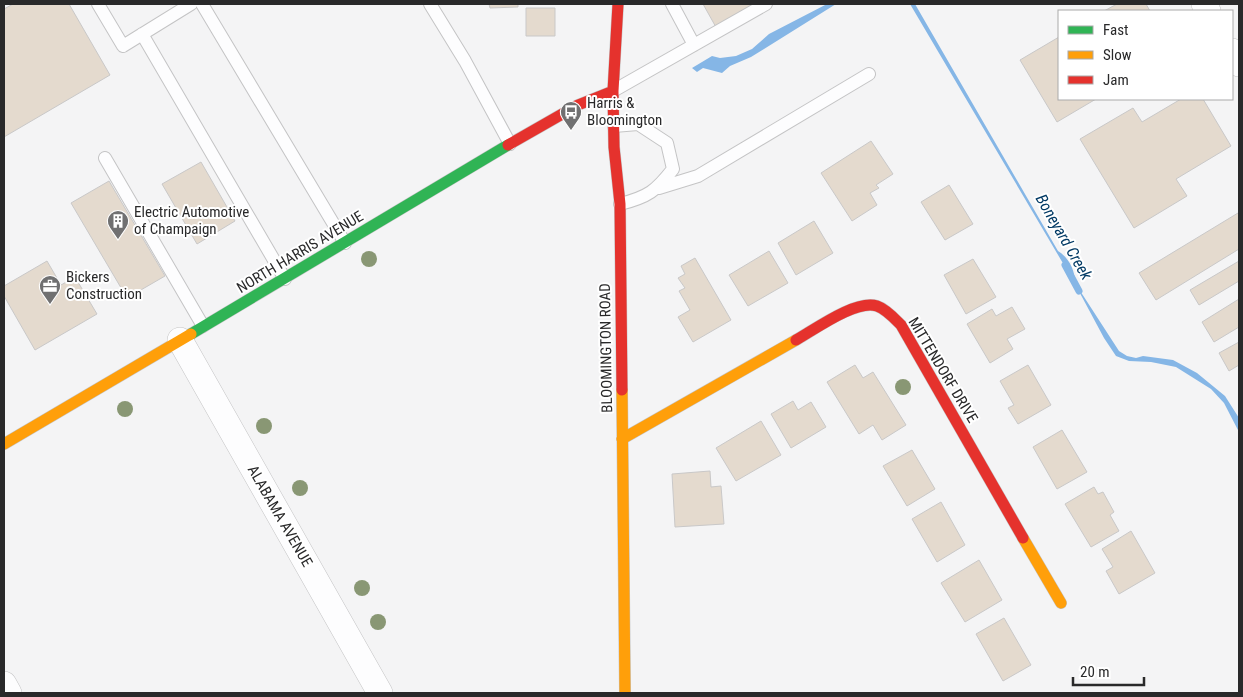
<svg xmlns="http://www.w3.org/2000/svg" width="1243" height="697" viewBox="0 0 1243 697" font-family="'Roboto Condensed',sans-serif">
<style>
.water{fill:#85b6e6}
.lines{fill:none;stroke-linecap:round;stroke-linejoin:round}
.stream{stroke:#85b6e6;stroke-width:7}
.building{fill:#e4dace;stroke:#c9c8c8}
.lane-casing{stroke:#c4c4c5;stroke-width:14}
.street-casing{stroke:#c4c4c5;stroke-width:26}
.fast-casing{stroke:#c4c4c5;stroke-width:12}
.slow-casing{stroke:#c4c4c5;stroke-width:12}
.jam-casing{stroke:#c4c4c5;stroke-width:12}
.lane{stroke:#fdfdfe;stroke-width:12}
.street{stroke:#fdfdfe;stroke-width:25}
.fast{stroke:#30b455;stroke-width:11}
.slow{stroke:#ff9f0a;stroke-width:11}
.jam{stroke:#e5322d;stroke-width:11}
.tree{fill:#899774}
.labels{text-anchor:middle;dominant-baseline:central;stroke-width:4;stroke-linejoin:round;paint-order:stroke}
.poi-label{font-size:15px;fill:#29292a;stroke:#fff;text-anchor:start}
.street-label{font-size:15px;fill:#29292a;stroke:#fff}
.water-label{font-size:16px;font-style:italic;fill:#013964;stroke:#fff}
</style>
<rect width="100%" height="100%" fill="#f4f4f5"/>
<path class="water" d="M827,4H836L751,57L730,66L722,73L703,68L697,72L692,68L712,56L720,58L736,56L752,49L769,34Z
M910,4H915L1058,251C1069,258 1075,270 1075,283L1119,351L1127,356L1136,358L1143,356L1173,360L1197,373L1225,396L1239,418V432L1224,403L1211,389L1176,367L1151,362L1129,361L1116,356L1104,338L1074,282Z"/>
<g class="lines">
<path class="stream" d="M1065,265L1079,291"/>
</g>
<path class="building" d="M13,4H69L110,75L4,137V9Z
M489,4H518V7L490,8Z
M703,4H762L717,29Z
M1117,4H1146L1150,11H1104Z
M526,8H555V36H526Z
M1059,37V99H1096L1057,122L1020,60Z
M1181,99H1203L1231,146L1176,179L1187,196L1134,228L1080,139L1133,108L1142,122Z
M871,141L893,174L876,185L879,188L870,193L877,205L852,221L821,173Z
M201,162L235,221L197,244L162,184Z
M109,181L165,276L127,298L71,203Z
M949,185L973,224L945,240L921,202Z
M1238,213L1239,216V249L1156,300L1139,273Z
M814,221L833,253L796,275L778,243Z
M769,251L788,283L748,306L729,275Z
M695,258L731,320L693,342L678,317L690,310L679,291L685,288L678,278L685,274L681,266Z
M973,259L996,297L966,314L944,275Z
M47,261L61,285L75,277L97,314L35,350L4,296V286Z
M1239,261V281L1199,305L1190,290Z
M1239,299V327L1214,342L1202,322Z
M1012,307L1025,329L1007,339L1013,349L990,363L967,324L992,309L996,316Z
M1239,342V365L1229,371L1219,353Z
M855,365L863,378L873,372L906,425L882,440L873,425L859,434L827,382Z
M1028,365L1051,405L1018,424L1008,408L1014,405L1000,381Z
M793,401L798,410L811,402L826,427L791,448L771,414Z
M761,421L781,455L736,481L716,448Z
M1062,430L1087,472L1057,489L1033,447Z
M912,450L935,489L907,506L883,466Z
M710,471L711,487L721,486L724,524L675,527L672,474Z
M1094,487L1098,494L1103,492L1114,512L1110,515L1119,531L1091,547L1065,504Z
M941,502L965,545L937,562L912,519Z
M1131,531L1155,573L1119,594L1106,571L1113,567L1102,549Z
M979,560L1002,600L965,622L941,583Z
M1004,618L1031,665L1003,681L976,634Z"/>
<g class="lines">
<g class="lane-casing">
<path id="lane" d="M98,4L123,46L191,4
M202,4L345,243
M430,4L465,61L510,144
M672,4L694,45
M142,34L285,279
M613,91L766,4
M614,126L638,124L667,143L673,169C656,191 648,197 620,204
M105,158L203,326
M659,188L698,176L869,74"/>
</g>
<g class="street-casing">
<path id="street" d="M1204,4L1208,11
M1232,51L1239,64
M180,340L380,693
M4,684L9,693"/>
</g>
<g class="fast-casing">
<path id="fast" d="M191,334L508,145"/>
</g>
<g class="slow-casing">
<path id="slow" d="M622,390L625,693
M622,439L796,340
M4,444L191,334
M1023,538L1061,603"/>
</g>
<g class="jam-casing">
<path id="jam" d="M618,4L613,91L614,147L620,204L622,390
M508,145L578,105L613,91
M796,340C814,330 856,299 877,306C886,309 894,318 901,325L1023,538"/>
</g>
<use href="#lane" class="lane"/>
<use href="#street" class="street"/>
<use href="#fast" class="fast"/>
<use href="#slow" class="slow"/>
<use href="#jam" class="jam"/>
</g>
<g class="tree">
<circle cx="369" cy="259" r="8"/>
<circle cx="903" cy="387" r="8"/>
<circle cx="125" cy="409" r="8"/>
<circle cx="264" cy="426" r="8"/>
<circle cx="300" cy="488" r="8"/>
<circle cx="362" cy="588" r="8"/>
<circle cx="378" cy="622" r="8"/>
</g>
<defs>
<g id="bus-pin" transform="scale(1.125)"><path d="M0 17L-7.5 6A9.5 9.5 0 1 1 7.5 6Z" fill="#707071" stroke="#fff"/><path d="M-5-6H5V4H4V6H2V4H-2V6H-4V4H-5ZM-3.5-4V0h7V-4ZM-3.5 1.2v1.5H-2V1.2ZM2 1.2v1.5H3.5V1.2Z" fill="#fff"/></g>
<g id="building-pin" transform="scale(1.125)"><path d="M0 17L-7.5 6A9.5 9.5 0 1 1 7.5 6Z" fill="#707071" stroke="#fff"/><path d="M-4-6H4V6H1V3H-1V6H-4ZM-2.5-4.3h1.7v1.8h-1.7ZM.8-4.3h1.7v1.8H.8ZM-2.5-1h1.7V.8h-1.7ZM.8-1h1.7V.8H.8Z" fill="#fff"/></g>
<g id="office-pin" transform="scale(1.125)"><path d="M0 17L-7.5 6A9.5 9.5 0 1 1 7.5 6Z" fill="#707071" stroke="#fff"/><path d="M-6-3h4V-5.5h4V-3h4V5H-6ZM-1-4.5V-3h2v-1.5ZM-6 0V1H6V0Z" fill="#fff"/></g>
</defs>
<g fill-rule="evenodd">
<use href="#bus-pin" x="571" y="112"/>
<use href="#building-pin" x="118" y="221"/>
<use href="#office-pin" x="50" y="286"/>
</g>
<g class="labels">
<g class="poi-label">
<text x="587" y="103">Harris &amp;<tspan x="587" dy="17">Bloomington</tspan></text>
<text x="134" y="212">Electric Automotive<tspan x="134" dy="17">of Champaign</tspan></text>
<text x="66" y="277">Bickers<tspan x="66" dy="17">Construction</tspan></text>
</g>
<g class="street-label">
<text transform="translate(300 252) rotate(-31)">NORTH HARRIS AVENUE</text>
<text transform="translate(606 348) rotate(-91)">BLOOMINGTON ROAD</text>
<text transform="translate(943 370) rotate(59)">MITTENDORF DRIVE</text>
<text transform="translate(280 516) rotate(60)">ALABAMA AVENUE</text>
</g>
<g class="water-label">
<text transform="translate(1064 237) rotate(60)">Boneyard Creek</text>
</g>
</g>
<rect width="1243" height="697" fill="none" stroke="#29292a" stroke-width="10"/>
<rect x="1058" y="10" width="175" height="90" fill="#ffffff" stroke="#a9a9aa"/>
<rect x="1068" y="26" width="25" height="8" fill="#30b455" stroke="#a9a9aa"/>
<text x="1103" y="35" font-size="15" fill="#29292a">Fast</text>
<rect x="1068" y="51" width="25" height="8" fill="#ff9f0a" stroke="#a9a9aa"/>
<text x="1103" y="60" font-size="15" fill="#29292a">Slow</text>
<rect x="1068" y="76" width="25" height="8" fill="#e5322d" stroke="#a9a9aa"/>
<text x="1103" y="85" font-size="15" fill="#29292a">Jam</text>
<path d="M1073 677v8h71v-8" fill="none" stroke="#29292a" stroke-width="2.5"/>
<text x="1080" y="677" font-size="15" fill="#29292a" stroke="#ffffff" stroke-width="4" paint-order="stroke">20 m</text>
</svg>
